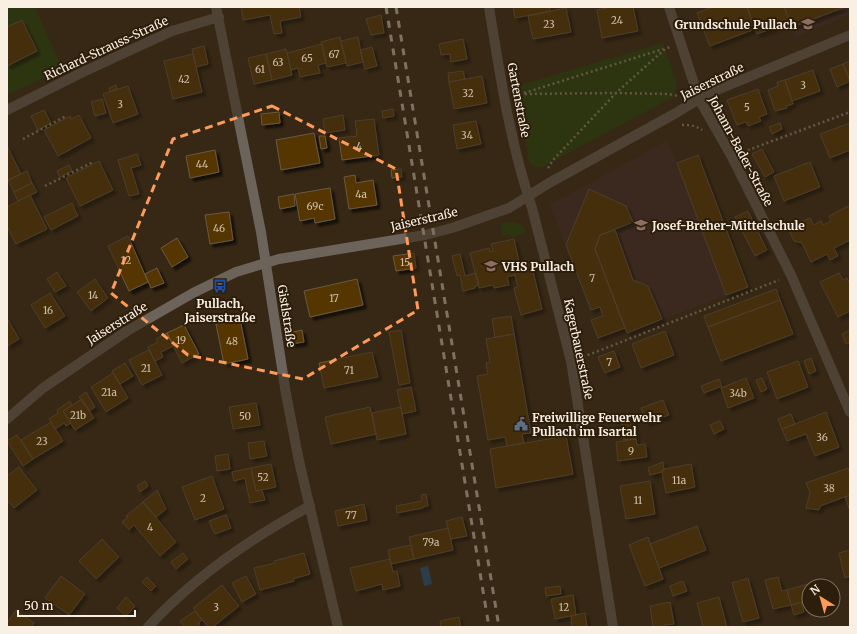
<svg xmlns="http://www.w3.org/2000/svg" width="857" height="634" viewBox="0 0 857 634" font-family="Merriweather,serif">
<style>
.education{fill:#412c2d}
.green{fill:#23450b}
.water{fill:#1e5888}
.building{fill:#543503;stroke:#695843;filter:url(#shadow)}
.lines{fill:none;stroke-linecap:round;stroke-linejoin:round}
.path{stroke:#9b8f7f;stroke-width:2.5;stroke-dasharray:2 3;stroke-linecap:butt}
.minor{stroke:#6c635b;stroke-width:10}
.rail{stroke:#d4c9bb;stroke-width:3;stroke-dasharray:7 7;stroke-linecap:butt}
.marked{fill:none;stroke:#ff9b5a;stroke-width:3;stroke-dasharray:8 5;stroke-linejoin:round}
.labels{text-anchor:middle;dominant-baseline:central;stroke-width:4;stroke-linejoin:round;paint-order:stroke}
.number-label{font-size:10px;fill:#d0c0ab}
.poi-label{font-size:12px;font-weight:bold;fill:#f9efe3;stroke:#2d1e0b;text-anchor:start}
.street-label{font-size:12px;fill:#f9efe3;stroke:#2d1e0b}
</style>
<defs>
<filter id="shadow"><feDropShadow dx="3.5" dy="3.5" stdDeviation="1" flood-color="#0009"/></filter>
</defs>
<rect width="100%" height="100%" fill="#372815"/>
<path class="education" d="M784,7H850V14L795,37Z
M667,141L677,163L698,155L748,287L627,333L624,328L598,338L591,320L603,316L600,307L591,310L550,205Z"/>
<path class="green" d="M7,7H35L62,69L7,95Z
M663,43L677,85L673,97L540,168L532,166L529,161L517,86Z
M509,222C517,222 523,224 526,232L512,237L510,234L503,236L500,224Z"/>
<path class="water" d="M428,566L432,584L424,586L420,568Z"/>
<path class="building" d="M241,7H299L301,17L280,21L282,33L274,34L270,15L243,20Z
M517,7H549L550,11L515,18L513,8Z
M611,7H633L638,31L602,38L597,10Z
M712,7H747L755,29L710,46L697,13Z
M747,7H784L790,22L757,34Z
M784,7H845L792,27Z
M566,8L571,32L533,39L528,16Z
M381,15L384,33L371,35L366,19Z
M22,20L37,51L7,66V27Z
M340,37L346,63L327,67L321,42Z
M358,37L363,62L347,66L341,41Z
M463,39L467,59L451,62L450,54L441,55L439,44Z
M322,44L326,63L318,65L320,73L300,77L298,68L291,70L287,53Z
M204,46L208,64L196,67L192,49Z
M372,47L377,66L365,69L360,50Z
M286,49L292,75L272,80L266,54Z
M193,54L202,92L173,99L164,61Z
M266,54L272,80L254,84L248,58Z
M850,61V80L843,64Z
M843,64L850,81L837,87L830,69Z
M813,70L820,91L792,101L785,80Z
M463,71L465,79L449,82L448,73Z
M482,76L487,103L454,109L449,82Z
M785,80L793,104L786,106L787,108L775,111L768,90L778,86L777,82Z
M116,85L117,89L110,92L109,88Z
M128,86L138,114L113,123L103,94Z
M758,89L767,114L759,117L761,121L748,126L746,122L737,125L727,100Z
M102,99L106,113L95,116L91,102Z
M393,109L394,116L383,118L382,111Z
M44,110L51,123L38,130L31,116Z
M279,112L280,123L262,125L261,114Z
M79,115L91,138L58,156L44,130L70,116L71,119Z
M343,115L345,130L325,133L323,119Z
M374,119L379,155L342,160L339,138L357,136L355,121Z
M476,121L481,144L457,149L453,125Z
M780,123L782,129L772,134L769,127Z
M850,123V150L830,158L820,134Z
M314,133L320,163L281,170L276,140Z
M319,136H325L327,148L321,149Z
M7,146L21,174L7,181Z
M762,149L774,172L765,177L752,154Z
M215,150L219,172L190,178L186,156Z
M137,154L141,165L131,168L139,194L129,196L118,160Z
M698,155L748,287L726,295L677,163Z
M99,161L113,190L80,206L66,178Z
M810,162L820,187L784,201L774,176Z
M69,165L72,171L60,177L57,171Z
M401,169L402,177L392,178L391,170Z
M27,171L32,183L14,192L8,180Z
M355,175L356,183L373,180L377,205L349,209L344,177Z
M32,183L37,192L18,201L14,192Z
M330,188L335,219L315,223L314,218L300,221L295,194Z
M589,189L626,206L633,222L600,235L595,249L625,328L598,338L591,320L603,316L600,307L591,310L566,245Z
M294,194L295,206L280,209L278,197Z
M30,195L47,229L16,244L7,226V207Z
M72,203L78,216L51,230L44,217Z
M850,205V240L834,248L838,256L830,260L827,254L811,262L802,243L794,241L788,228L810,218L814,225L821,221L823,225L831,221L829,216Z
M748,211L767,250L755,256L735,217Z
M229,212L233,240L210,244L205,215Z
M615,230L633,280L648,286L662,319L627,333L595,249L600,235Z
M128,236L148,282L129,291L108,246Z
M177,238L188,257L172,267L161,248Z
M514,239L520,266L513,268L515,275L507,277L509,285L494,288L493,285L479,288L470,253L489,248L490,252L493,251L491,244Z
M414,253L416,268L396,271L393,256Z
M460,254L465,276L476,273L479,285L475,286V288L463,291L460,275L457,276L452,256Z
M531,263L542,309L521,315L514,288L518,287L513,268Z
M157,268L164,283L151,288L145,274Z
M57,272L66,286L55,292L47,279Z
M839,273L843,280L847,278L850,283V311L838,317L820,282Z
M95,279L108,298L91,311L77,292Z
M357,279L363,305L310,317L304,291Z
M776,289L780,300L708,327L704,316Z
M50,293L65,316L45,328L31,305Z
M780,300L793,334L721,361L708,327Z
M511,316L514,334L495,337L492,319Z
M7,318L19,339L7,346Z
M240,319L248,359L224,364L216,324Z
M184,325L199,354L182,363L167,333Z
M302,330L304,342L291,344L289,333Z
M401,330L410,383L399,385L389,332Z
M850,330V343L846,344L842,334Z
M665,331L674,355L641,368L632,344Z
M167,333L173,346L161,352L163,357L155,361L148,347L158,342L156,339Z
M514,334L531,433L522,434L524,443L507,446L505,437L488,440L477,376L488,374L486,363L490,362L486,339Z
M149,350L162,375L142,385L129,360Z
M614,351L620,367L605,373L598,357Z
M372,352L378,377L324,388L319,363Z
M811,358L816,371L809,374L804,361Z
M798,361L808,387L777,399L767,372Z
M125,363L133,376L120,384L112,371Z
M113,373L128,398L106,412L91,387Z
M746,378L754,398L728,408L721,388Z
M762,378L767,389L761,392L756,380Z
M719,379L722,386L704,393L701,386Z
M411,387L416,411L402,414L397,390Z
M86,392L95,407L89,411L79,397Z
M82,399L94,418L75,430L63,411Z
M663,400L669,415L646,423L641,408Z
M70,401L72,405L63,411L71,423L66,426L64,423L55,429L49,419L58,413L57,410Z
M256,403L260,425L233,429L229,407Z
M370,407L376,434L331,444L325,417Z
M401,407L406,434L377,440L372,413Z
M826,412L839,447L815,456L806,434L787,441L782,429Z
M791,414L795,424L782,429L778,419Z
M633,418L636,439L624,440L622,422Z
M720,421L724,429L714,434L710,425Z
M51,422L63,441L33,459L21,440Z
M17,435L33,459L23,466L7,441Z
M566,436L573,474L496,488L490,449Z
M636,439L637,445L645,444L647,457L618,461L616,442Z
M264,441L267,456L250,459L248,443Z
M228,454L230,469L217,471L215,456Z
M663,462L664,469L662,472L650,475L648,468Z
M271,464L276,487L256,491L251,468Z
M691,464L695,487L666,493L662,472L664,469Z
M19,467L37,490L14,508L7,500V476Z
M251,468L256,491L262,490L265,500L250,503L245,478L234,481L232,472Z
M848,468L850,473V495L820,506L819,510L806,508L810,493L806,483Z
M212,476L224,509L195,520L182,487Z
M145,481L148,486L140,492L137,486Z
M650,481L655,514L626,519L620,486Z
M157,490L166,509L156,517L143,502Z
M426,494L428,506L423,507V508L397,513L396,506L422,501L421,495Z
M850,495V511L845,497Z
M143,502L176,542L160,556L134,525L129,530L122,522L128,517L126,516Z
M364,504L367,520L338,526L335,511Z
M226,515L231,528L215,534L209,521Z
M462,517L467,536L451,539L446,521Z
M697,526L706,550L659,568L650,544Z
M448,528L453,550L414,559L409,537Z
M648,537L663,579L645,586L629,545Z
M102,539L119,557L96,579L79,561Z
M411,545L414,559L391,564L388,550Z
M850,550V576L845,578L839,553Z
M183,553L188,559L176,569L171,562Z
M304,553L310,574L293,579L294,581L260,590L254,568L275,563L274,561Z
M390,559L393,572L397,571L400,586L383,590L382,584L356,591L350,568Z
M61,576L85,594L69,615L45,598Z
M246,576L256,594L242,602L232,583Z
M147,577L156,586L151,591L142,582Z
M778,577L782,591L787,590L791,605L773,609L765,580Z
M748,578L759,618L743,622L732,583Z
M683,581L687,591L673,596L670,586Z
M815,582L816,586H809V600L791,605L787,590Z
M222,585L239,606L213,627H208L193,608Z
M560,586L561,594L546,596L545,588Z
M573,595L576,615L555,619L551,599Z
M126,597L135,606L126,616L117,608Z
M719,597L727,627H703L697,603Z
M670,602L674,624L664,625V627H653L650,606Z
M801,602L804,612L794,615L791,605Z
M16,610L34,623L32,627H7V623Z
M195,611L202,620L198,623L200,624L196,627H185L180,621Z
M585,613L587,626L572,627L571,616Z
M459,617L461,627H441L440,621Z"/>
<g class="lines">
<path class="path" d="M515,93L521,94L616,93L668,94L678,96
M524,93L663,49
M682,125C689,125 695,125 702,130
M23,139L66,116
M743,152L850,112
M548,168L553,160L616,93L665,49L670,47
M45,186L93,162
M583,357L779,280"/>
<path class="minor" d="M216,7L261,232L286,394L299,461L338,627
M489,7C500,75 510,143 532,208L571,361L613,627
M669,7L699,99L732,157L791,275L850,412
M7,110L83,72L172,31L219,17
M7,419L43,388L127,331L193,293L236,272L279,259L425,235L452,228L509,208L549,183L676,113L699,99L717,90L850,35
M148,627C194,577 251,538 310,506"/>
<path class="rail" d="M386,7L489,627
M396,7L499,627"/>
</g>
<path d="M0 0H857V634H0ZM272,106L396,169L418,310L303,379L188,355L111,293L173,139Z" fill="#372815" fill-opacity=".55" fill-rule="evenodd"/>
<path class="marked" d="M272,106L396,169L418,310L303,379L188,355L111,293L173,139Z"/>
<defs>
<g id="school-bare" transform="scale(1.08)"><path d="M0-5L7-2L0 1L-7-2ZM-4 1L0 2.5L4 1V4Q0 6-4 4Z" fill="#8d6e63" stroke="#2d1e0b" stroke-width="2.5" paint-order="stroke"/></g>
<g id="bus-bare" transform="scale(1.08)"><path d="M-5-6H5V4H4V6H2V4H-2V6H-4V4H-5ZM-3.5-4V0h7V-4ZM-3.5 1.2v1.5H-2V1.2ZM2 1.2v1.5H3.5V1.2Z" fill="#1a4fb4" stroke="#2d1e0b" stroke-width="2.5" paint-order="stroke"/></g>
<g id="civic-bare" transform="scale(1.08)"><path d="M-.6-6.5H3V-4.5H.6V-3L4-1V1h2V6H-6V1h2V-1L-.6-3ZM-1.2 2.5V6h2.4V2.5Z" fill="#5c6f8a" stroke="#2d1e0b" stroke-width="2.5" paint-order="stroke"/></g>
</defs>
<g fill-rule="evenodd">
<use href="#school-bare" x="808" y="24"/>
<use href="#school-bare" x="641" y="225"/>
<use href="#school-bare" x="491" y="266"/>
<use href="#bus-bare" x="220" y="286"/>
<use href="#civic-bare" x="521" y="424"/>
</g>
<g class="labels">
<g class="number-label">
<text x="617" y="20">24</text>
<text x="549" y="24">23</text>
<text x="334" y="54">67</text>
<text x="307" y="58">65</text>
<text x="278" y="62">63</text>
<text x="260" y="69">61</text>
<text x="184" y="79">42</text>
<text x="803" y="85">3</text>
<text x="468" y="93">32</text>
<text x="120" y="104">3</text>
<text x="747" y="107">5</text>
<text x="467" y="135">34</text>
<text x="359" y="146">4</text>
<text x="202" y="164">44</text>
<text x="361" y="194">4a</text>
<text x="315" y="206">69c</text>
<text x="219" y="228">46</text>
<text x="126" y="260">12</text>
<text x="405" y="262">15</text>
<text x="592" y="278">7</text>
<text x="93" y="295">14</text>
<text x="334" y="298">17</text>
<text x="48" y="310">16</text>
<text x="181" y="340">19</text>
<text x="232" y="341">48</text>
<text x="609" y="362">7</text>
<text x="146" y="368">21</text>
<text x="349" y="370">71</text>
<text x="109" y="392">21a</text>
<text x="738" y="393">34b</text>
<text x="78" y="415">21b</text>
<text x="245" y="416">50</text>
<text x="822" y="437">36</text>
<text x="42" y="441">23</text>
<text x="631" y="451">9</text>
<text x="263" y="477">52</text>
<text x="679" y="480">11a</text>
<text x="829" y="488">38</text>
<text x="203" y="498">2</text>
<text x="638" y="500">11</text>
<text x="351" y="515">77</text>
<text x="150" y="527">4</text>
<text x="431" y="542">79a</text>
<text x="216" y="607">3</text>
<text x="564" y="607">12</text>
</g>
<g class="poi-label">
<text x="797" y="24" text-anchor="end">Grundschule Pullach</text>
<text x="652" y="225">Josef-Breher-Mittelschule</text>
<text x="502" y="266">VHS Pullach</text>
<text x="220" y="303" text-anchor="middle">Pullach,<tspan x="220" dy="14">Jaiserstraße</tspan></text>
<text x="532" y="417">Freiwillige Feuerwehr<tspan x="532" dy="14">Pullach im Isartal</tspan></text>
</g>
<g class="street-label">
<text transform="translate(106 48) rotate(-25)">Richard-Strauss-Straße</text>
<text transform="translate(712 81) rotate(-26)">Jaiserstraße</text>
<text transform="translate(519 100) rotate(79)">Gartenstraße</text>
<text transform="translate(741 151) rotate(62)">Johann-Bader-Straße</text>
<text transform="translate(424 219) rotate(-13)">Jaiserstraße</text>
<text transform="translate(287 316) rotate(81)">Gistlstraße</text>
<text transform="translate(117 323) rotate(-32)">Jaiserstraße</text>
<text transform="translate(579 349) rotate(78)">Kagerbauerstraße</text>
</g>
</g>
<rect width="857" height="634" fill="none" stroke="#f9efe3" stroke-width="16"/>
<g transform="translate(821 598) rotate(323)"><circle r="19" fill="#2d1e0b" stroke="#7f7261"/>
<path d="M0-3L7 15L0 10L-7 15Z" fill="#ff9b5a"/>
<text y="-6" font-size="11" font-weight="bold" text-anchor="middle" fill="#f9efe3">N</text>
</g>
<path d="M18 610v6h117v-6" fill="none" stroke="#f9efe3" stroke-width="2"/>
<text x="24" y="610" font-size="12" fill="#f9efe3" stroke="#2d1e0b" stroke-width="3" paint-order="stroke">50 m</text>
</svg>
